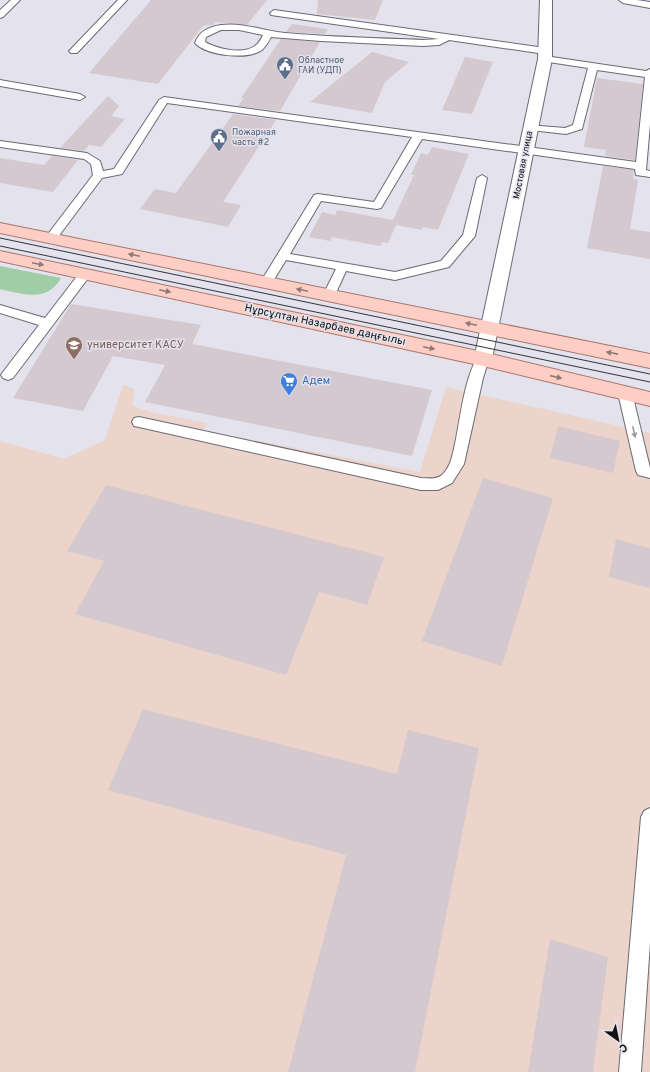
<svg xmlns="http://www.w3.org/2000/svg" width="650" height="1072" viewBox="0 0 650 1072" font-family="Overpass,sans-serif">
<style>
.industrial{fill:#ecd4ca}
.green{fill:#a0cda5}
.building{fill:#d4c9cf}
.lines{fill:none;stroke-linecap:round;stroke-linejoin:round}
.service-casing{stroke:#6a6a73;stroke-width:2}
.tertiary-casing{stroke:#6a6a73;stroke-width:2}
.primary-casing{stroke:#a8776d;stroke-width:2}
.service{fill:#fff;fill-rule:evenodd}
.tertiary{fill:#fff;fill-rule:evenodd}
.primary{fill:#fccec4;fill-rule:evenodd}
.tram{stroke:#333338;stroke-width:1}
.oneway{fill:#927874}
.oneway2{fill:#9f9fa1}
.labels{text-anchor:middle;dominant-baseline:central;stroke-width:3;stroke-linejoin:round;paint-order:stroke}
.far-service-label{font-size:9px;fill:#4e5e75;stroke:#e3e2ed;text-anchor:start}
.far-street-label{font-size:9px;fill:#101013;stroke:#e3e2ed}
.street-label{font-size:11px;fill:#101013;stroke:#e3e2ed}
.education-label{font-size:11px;fill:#785e54;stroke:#e3e2ed;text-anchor:start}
.shop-label{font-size:11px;fill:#366cbe;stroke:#e3e2ed;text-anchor:start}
</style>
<rect width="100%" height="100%" fill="#e3e2ed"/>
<path class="industrial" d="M123,385L135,389L132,406L155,413L207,423L202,432L248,439L420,472L446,387L650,433V1072H0V441L64,459L105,440Z"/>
<path class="green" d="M0,266L61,278C47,303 23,294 0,289Z"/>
<path class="building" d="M151,0H267L247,25L216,22L213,25L203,26L158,84L89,73Z
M318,0H383L375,20L317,14Z
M292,24L328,29L325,34L286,32Z
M281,39L320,42L280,111L238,106L244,98H241Z
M372,52L409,62L385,82L372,113L310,102Z
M465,57L493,62L472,114L442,110Z
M597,78L643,84L635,160L605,156L606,150L584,147Z
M108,96L119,106L111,116L125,119L101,147L89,145L84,151L60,148Z
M233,114L276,120L223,202L241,205L228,227L140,209L155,189L176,193Z
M432,147L469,154L438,230L423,227L422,230L396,225L388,243L382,242L380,246L332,237L330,241L309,237L322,212L335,215L337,210L393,220L414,175H411L421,153L428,155Z
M52,156L78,160L53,192L0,183V158L44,165Z
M603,166L634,170L633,179L638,180L630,229L650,232V259L587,248Z
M71,304L201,325L192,344L432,390L412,456L145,402L165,365L113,356L83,411L13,398Z
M558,426L620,441L613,473L550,458Z
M483,478L553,498L502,666L422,641Z
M106,485L384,557L367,605L319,592L286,675L75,614L104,561L67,551Z
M616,539L650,548V588L609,577Z
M143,709L397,774L408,730L479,748L415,1072H288L346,855L108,790Z
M550,939L608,957L593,1072H528Z"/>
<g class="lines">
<g class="service-casing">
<path id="service" d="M11,0H20L3,17L0,18V10Z
M118,0H127L77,53H71L69,51L71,49Z
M619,0H637L650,2V8L623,3Z
M274,10L545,48L550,51L545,54L449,40L439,45L423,46L321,41L271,37C269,41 266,46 262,50C248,60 207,56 195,43C199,31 209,27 221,25C242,22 264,31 285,33C330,37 377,38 423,40L439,39L271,15L270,13ZM221,30H239L263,35C261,39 259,43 255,46C242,55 218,49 205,42L206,37Z
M545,56L646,71L650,69V124L646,170L650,171V177L636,175L635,169L422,139L381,208L377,209L321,201L290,254L395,272L441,261L463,235L477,178L482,175L487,178L475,236L449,267L395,280L346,271L335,295L333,298H325L323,295L336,269L286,260L270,286H262L260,283L314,195L318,194L374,202L412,137L167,103L122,174L102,178L55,241H47L45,238L93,175L91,164L84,159L0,147V141L87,153L100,161L103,171L114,169L159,100L164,97L636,162L645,77L597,70L582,129L566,134L531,130L527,129L526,127L527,125L565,128L573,125L588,68L542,61L540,59Z
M0,80L80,94L85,97L80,100L0,86Z
M85,270L89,271L91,274L89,277L13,378L8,380L3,378L1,375L3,372L39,325L0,313V305L45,318L81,271Z
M483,355L488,356L489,359L483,378L464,464L452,483L438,490H421L139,427L134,426L132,422L134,418L139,417L421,478C428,478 436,480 442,475C452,466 453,451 456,439C461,413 465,378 478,356Z
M625,388L630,390L632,393L650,468V478L638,475L636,471L618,393L620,390Z
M650,808V943L641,1072H619L641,817L644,811Z"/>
</g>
<g class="tertiary-casing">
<path id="tertiary" d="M540,0H552V59L492,359L490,364L483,366L476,364L474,359L538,59Z"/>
</g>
<g class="primary-casing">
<path id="primary" d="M0,223L650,354V368L0,233Z
M0,251L483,352L650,392V406L483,366L0,261Z"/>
</g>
<use href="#service" class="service"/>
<use href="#tertiary" class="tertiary"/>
<use href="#primary" class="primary"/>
<path class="tram" d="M0,238L650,374
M0,246L650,382"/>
</g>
<defs><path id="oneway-solid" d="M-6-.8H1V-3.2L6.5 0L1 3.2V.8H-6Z"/></defs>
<g class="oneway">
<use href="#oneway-solid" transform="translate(134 255) rotate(-168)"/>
<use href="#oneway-solid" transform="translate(38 264) rotate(12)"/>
<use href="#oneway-solid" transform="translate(302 290) rotate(-168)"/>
<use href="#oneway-solid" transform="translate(165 291) rotate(12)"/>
<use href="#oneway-solid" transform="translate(471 324) rotate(-168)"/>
<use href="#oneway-solid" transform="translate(429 348) rotate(12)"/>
<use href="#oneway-solid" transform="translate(612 353) rotate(-169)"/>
<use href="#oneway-solid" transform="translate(556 377) rotate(13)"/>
</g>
<use class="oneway2" href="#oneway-solid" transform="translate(634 432) rotate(77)"/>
<defs>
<g id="civic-pin" transform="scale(0.9)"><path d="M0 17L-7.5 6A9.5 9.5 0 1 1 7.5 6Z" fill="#5c6f8a" stroke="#e3e2ed"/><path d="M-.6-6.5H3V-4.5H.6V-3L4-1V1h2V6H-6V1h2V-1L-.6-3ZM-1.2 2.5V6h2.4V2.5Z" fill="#fff"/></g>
<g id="university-pin" transform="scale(0.9)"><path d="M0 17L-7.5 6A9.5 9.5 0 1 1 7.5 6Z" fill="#8d6e63" stroke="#e3e2ed"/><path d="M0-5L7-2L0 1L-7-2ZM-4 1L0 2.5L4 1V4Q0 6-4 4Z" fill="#fff"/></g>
<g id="supermarket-pin" transform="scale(0.9)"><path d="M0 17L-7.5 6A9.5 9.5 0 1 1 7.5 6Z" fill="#3f7fe0" stroke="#e3e2ed"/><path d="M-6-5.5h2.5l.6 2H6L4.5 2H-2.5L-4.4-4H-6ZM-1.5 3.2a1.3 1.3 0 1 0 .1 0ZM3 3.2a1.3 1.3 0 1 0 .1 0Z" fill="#fff"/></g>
</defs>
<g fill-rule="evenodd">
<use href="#civic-pin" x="285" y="65"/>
<use href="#civic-pin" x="219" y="137"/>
<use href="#university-pin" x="74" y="345"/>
<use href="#supermarket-pin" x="289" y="381"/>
</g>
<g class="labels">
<g class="far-service-label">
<text x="298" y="60">Областное<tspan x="298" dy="10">ГАИ (УДП)</tspan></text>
<text x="232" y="132">Пожарная<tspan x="232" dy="10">часть #2</tspan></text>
</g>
<g class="far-street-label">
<text transform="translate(523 165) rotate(-79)">Мостовая улица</text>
</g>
<g class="street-label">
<text transform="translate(325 325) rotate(12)">Нұрсұлтан Назарбаев даңғылы</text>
</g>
<g class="education-label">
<text x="87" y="345">университет КАСУ</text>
</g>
<g class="shop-label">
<text x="302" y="381">Адем</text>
</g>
</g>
<g transform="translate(618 1040) rotate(147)" stroke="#e3e2ed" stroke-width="3" paint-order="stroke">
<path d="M0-3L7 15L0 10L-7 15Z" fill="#101013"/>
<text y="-6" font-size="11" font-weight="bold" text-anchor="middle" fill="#101013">С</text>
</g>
</svg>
